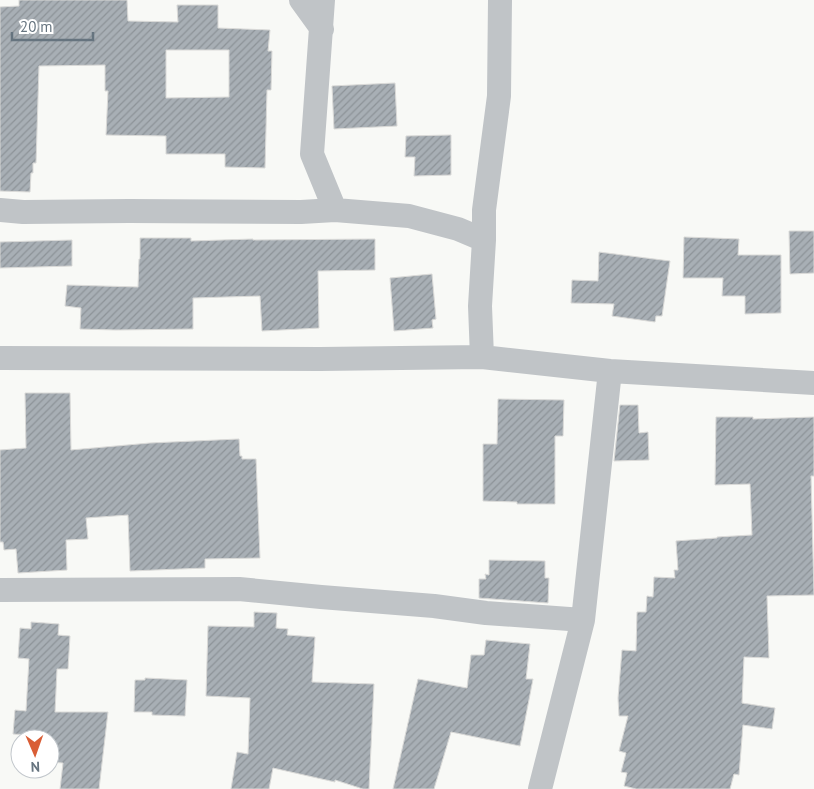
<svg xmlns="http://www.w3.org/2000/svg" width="814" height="789" viewBox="0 0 814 789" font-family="'PT Sans',sans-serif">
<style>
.building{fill:url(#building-hatch);stroke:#dadad8;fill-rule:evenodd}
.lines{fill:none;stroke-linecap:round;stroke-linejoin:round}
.street{stroke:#c0c4c7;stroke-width:24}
</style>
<defs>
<pattern id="building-hatch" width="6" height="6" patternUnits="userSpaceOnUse" patternTransform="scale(1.25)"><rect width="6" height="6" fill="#a8afb5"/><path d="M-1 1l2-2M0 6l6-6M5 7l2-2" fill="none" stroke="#8d9398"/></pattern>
</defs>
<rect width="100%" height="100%" fill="#f8f9f6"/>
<path class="building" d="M19,0H127L128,21L178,22L177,5H218V28L270,30L268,51H272L271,90H267L265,168L225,167V154H166V136L106,135L108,91H105V65L39,66L36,163H33V173H31L30,192L0,191V7L19,6ZM166,50H229V97L166,98Z
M395,83L397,126L334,129L332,86Z
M451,135V175L414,176L415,157H405L406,136Z
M789,231H814V273L790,274Z
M684,237L739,239L738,255H781V313L745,314V296H722L723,278H683Z
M140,238H191V241L253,239V240L375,239V270L318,271L319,328L262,331L260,296L193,298V329L116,330L80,329L81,308L65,306L67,285L138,287L139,259H140Z
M72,240V266L0,268V242Z
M599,252L670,261L662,316H656L655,322L612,316L614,304L571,303L572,280L598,281Z
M432,274L436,319L432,320L433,328L394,331L390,278Z
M25,393H70L71,450L150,443L239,439L240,456H242V459H256L260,558L205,559V568L130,571L128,515L86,518L88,539L66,540L67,570L18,573L16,549L4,550L3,542H0V450L26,448Z
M498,399L564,400L563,436H555V504H517V502L483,501V444H497Z
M620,405H638L639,433L648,432L649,460L614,461Z
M716,417H753V419L814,417V476H811L814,595L767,596L769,658L744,657L742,703L775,708L772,729L743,725L739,775L734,774L730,789H636L624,786L627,773L621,772L626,753L619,751L628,716H619L618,698L622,650L636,651L637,612H646L647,596L653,597L654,577L675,578L674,570H678L676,541L717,538V537L752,535L750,484L715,485Z
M489,560L545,561V578H549L548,603L479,598V579H486L485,574L489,575Z
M254,612L277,613L276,628L288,629L287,635L315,637L312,682L374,684L369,789H363L335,780V782L273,768L269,789H231L237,752L248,754L250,698L206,696L208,626L254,627Z
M31,622L59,624L58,635L70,636L68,669H57L55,712H108L99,789H60L63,763L50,762V739H47V736L13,734L15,710L26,711L29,659L18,658L20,628L31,629Z
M486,640L530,644L526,679H533L520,746L451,732L434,789H393L418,679L467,688L471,655H484Z
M145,678L187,680L185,716L152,715V712H134L135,680H145Z"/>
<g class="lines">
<path class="street" d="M301,0L322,29
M323,0L312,154L335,210
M0,210L23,212L129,211L301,212L335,210L409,216L458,229L484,240
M482,357L480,306L484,240V210L499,96L500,0
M0,358L320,359L482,357L610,371L814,383
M0,590L239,589L321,597L434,606L486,613L583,620
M540,789L583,620L610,371"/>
</g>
<g transform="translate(35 754) rotate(178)"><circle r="24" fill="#ffffff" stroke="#c2c7cc"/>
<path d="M0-4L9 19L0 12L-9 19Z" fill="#d95e36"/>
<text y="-8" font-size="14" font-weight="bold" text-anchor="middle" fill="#66747f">N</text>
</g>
<path d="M12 32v8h81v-8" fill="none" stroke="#66747f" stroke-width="2.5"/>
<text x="20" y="32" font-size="15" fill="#66747f" stroke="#ffffff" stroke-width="4" paint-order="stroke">20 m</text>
</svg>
